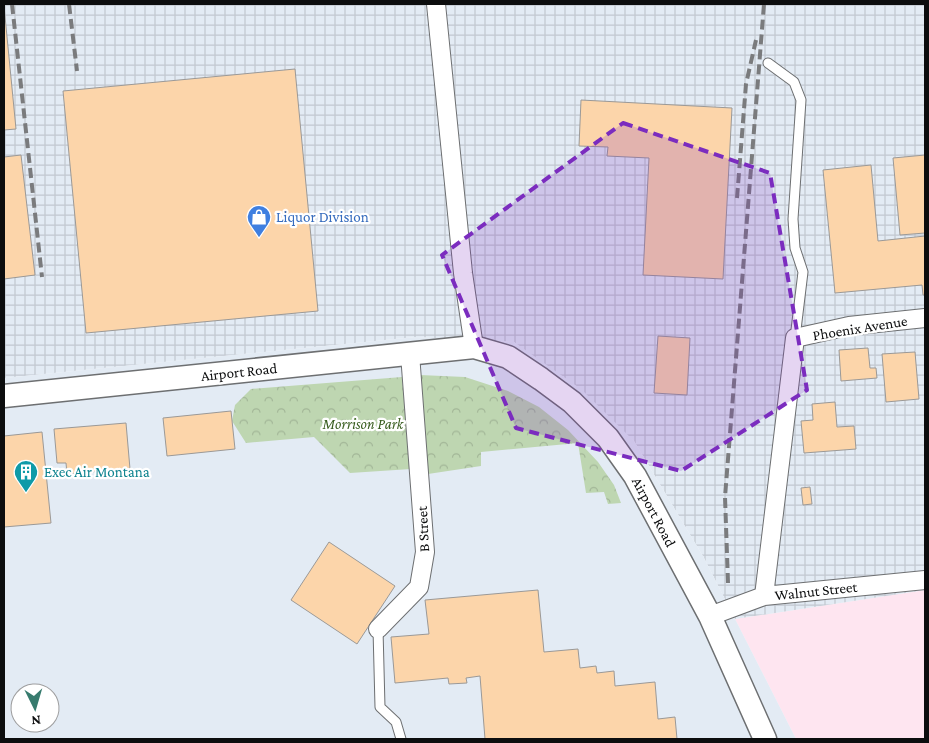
<svg xmlns="http://www.w3.org/2000/svg" width="929" height="743" viewBox="0 0 929 743" font-family="'Crimson Pro',serif">
<style>
.commercial{fill:#fee5f0}
.industrial{fill:url(#industrial-grid)}
.built{fill:#e3ebf4;fill-rule:evenodd}
.park{fill:url(#park-crowns)}
.building{fill:#fcd5aa;stroke:#9b9997}
.lines{fill:none;stroke-linecap:round;stroke-linejoin:round}
.service-casing{stroke:#6d6f71;stroke-width:11}
.minor-casing{stroke:#6d6f71;stroke-width:20}
.tertiary-casing{stroke:#6d6f71;stroke-width:25}
.service{stroke:#fff;stroke-width:9}
.minor{stroke:#fff;stroke-width:18}
.tertiary{stroke:#fff;stroke-width:22}
.rail{stroke:#7a7b7d;stroke-width:4;stroke-dasharray:10 5;stroke-linecap:butt}
.marked{fill:#7b2cbf;fill-opacity:0.2;stroke:#7b2cbf;stroke-width:4;stroke-dasharray:10 6;stroke-linejoin:round}
.labels{text-anchor:middle;dominant-baseline:central;stroke-width:4.5;stroke-linejoin:round;paint-order:stroke}
.shop-label{font-size:15px;fill:#366cbe;stroke:#fff;text-anchor:start}
.street-label{font-size:15px;fill:#0c0d0e;stroke:#fff}
.park-label{font-size:15px;font-style:italic;fill:#385d1f;stroke:#fff}
.culture-label{font-size:15px;fill:#0d838f;stroke:#fff;text-anchor:start}
</style>
<defs>
<pattern id="industrial-grid" width="8" height="8" patternUnits="userSpaceOnUse" patternTransform="scale(1.25)"><rect width="8" height="8" fill="#e3ebf4"/><path d="M0 4h8M4 0v8" fill="none" stroke="#c2c8d0"/></pattern>
<pattern id="park-crowns" width="20" height="18" patternUnits="userSpaceOnUse" patternTransform="scale(1.25)"><rect width="20" height="18" fill="#bed6b1"/><path d="M2 6a3 3 0 1 1 6 0M12 15a3 3 0 1 1 6 0" fill="none" stroke="#a2b697"/></pattern>
</defs>
<rect width="100%" height="100%" fill="#f5f7fa"/>
<path class="commercial" d="M925,590V739H796L735,619Z"/>
<path class="industrial" d="M4,4H925V590L735,619L704,558L634,441L514,342L415,337L4,378Z"/>
<path class="built" d="M415,337L514,342L581,389L634,441L704,558L796,739H4V378ZM20,693H50V723H20Z"/>
<path class="park" d="M420,375L465,377L508,391L539,407L568,430L598,462L614,485L621,503L608,504L604,492L586,493L578,443L481,452V466L428,474Z
M402,377L411,469L350,473L314,437L246,443L232,421L235,405L251,389Z"/>
<path class="building" d="M4,6L16,129L4,130Z
M295,69L318,311L86,333L63,91Z
M581,100L732,108L723,279L643,275L649,158L607,156L608,147L579,146Z
M21,155L35,275L4,279V157Z
M925,155V233L900,235L893,158Z
M871,165L878,241L925,236V295H923L922,285L835,293L823,170Z
M658,336L690,338L687,395L654,393Z
M868,348L870,368H876L877,378L841,381L839,350Z
M915,352L919,399L886,402L882,354Z
M835,402L837,427L854,426L856,449L804,453L801,421L813,420L812,404Z
M231,411L235,449L167,456L163,418Z
M126,423L130,469L67,474L66,463H57L54,429Z
M42,432L51,523L4,527V436Z
M810,487L812,504L803,505L801,488Z
M329,542L395,586L357,644L291,600Z
M538,590L544,652L578,649L580,668L596,666L597,673L614,671L615,686L655,682L658,719L675,717L677,739H485L480,676L466,678L467,683L449,684L448,678L395,683L391,637L429,634L425,600Z"/>
<g class="lines">
<g class="service-casing">
<path id="service" d="M768,63L794,82L801,100L793,219L795,248L803,272L795,338
M378,629L380,707L396,722L401,739"/>
</g>
<g class="minor-casing">
<path id="minor" d="M436,4L463,273L474,347
M764,596L795,338L849,326L925,318
M710,616L764,596L925,580
M378,629L419,587L425,552L410,354"/>
</g>
<g class="tertiary-casing">
<path id="tertiary" d="M4,396L474,347L508,357L541,379L572,402L608,438L635,476L710,616L765,739"/>
</g>
<use href="#service" class="service"/>
<use href="#minor" class="minor"/>
<use href="#tertiary" class="tertiary"/>
<path class="rail" d="M12,4L42,277
M69,4L77,71
M737,198L746,84L756,40
M728,583L725,497L764,4"/>
</g>
<path class="marked" d="M623,123L770,173L807,390L681,471L516,428L442,255Z"/>
<defs>
<g id="shop-pin" transform="scale(1.25)"><path d="M0 17L-7.5 6A9.5 9.5 0 1 1 7.5 6Z" fill="#3f7fe0" stroke="#fff"/><path d="M-5-2.5h2.3a2.7 3.5 0 0 1 5.4 0H5L5.5 6h-11ZM-1.5-2.5h3a1.5 2.3 0 0 0-3 0Z" fill="#fff"/></g>
<g id="building-pin" transform="scale(1.25)"><path d="M0 17L-7.5 6A9.5 9.5 0 1 1 7.5 6Z" fill="#0f9aa8" stroke="#fff"/><path d="M-4-6H4V6H1V3H-1V6H-4ZM-2.5-4.3h1.7v1.8h-1.7ZM.8-4.3h1.7v1.8H.8ZM-2.5-1h1.7V.8h-1.7ZM.8-1h1.7V.8H.8Z" fill="#fff"/></g>
</defs>
<g fill-rule="evenodd">
<use href="#shop-pin" x="259" y="217"/>
<use href="#building-pin" x="26" y="472"/>
</g>
<g class="labels">
<g class="shop-label">
<text x="276" y="217">Liquor Division</text>
</g>
<g class="street-label">
<text transform="translate(860 328) rotate(-9)">Phoenix Avenue</text>
<text transform="translate(239 372) rotate(-6)">Airport Road</text>
<text transform="translate(654 512) rotate(62)">Airport Road</text>
<text transform="translate(423 529) rotate(-93)">B Street</text>
<text transform="translate(816 591) rotate(-6)">Walnut Street</text>
</g>
<g class="park-label">
<text x="363" y="424">Morrison Park</text>
</g>
<g class="culture-label">
<text x="44" y="472">Exec Air Montana</text>
</g>
</g>
<rect width="929" height="743" fill="none" stroke="#0c0d0e" stroke-width="10"/>
<g transform="translate(35 708) rotate(175)"><circle r="24" fill="#ffffff" stroke="#9e9e9f"/>
<path d="M0-4L9 19L0 12L-9 19Z" fill="#377b6e"/>
<text y="-8" font-size="14" font-weight="bold" text-anchor="middle" fill="#0c0d0e">N</text>
</g>
</svg>
